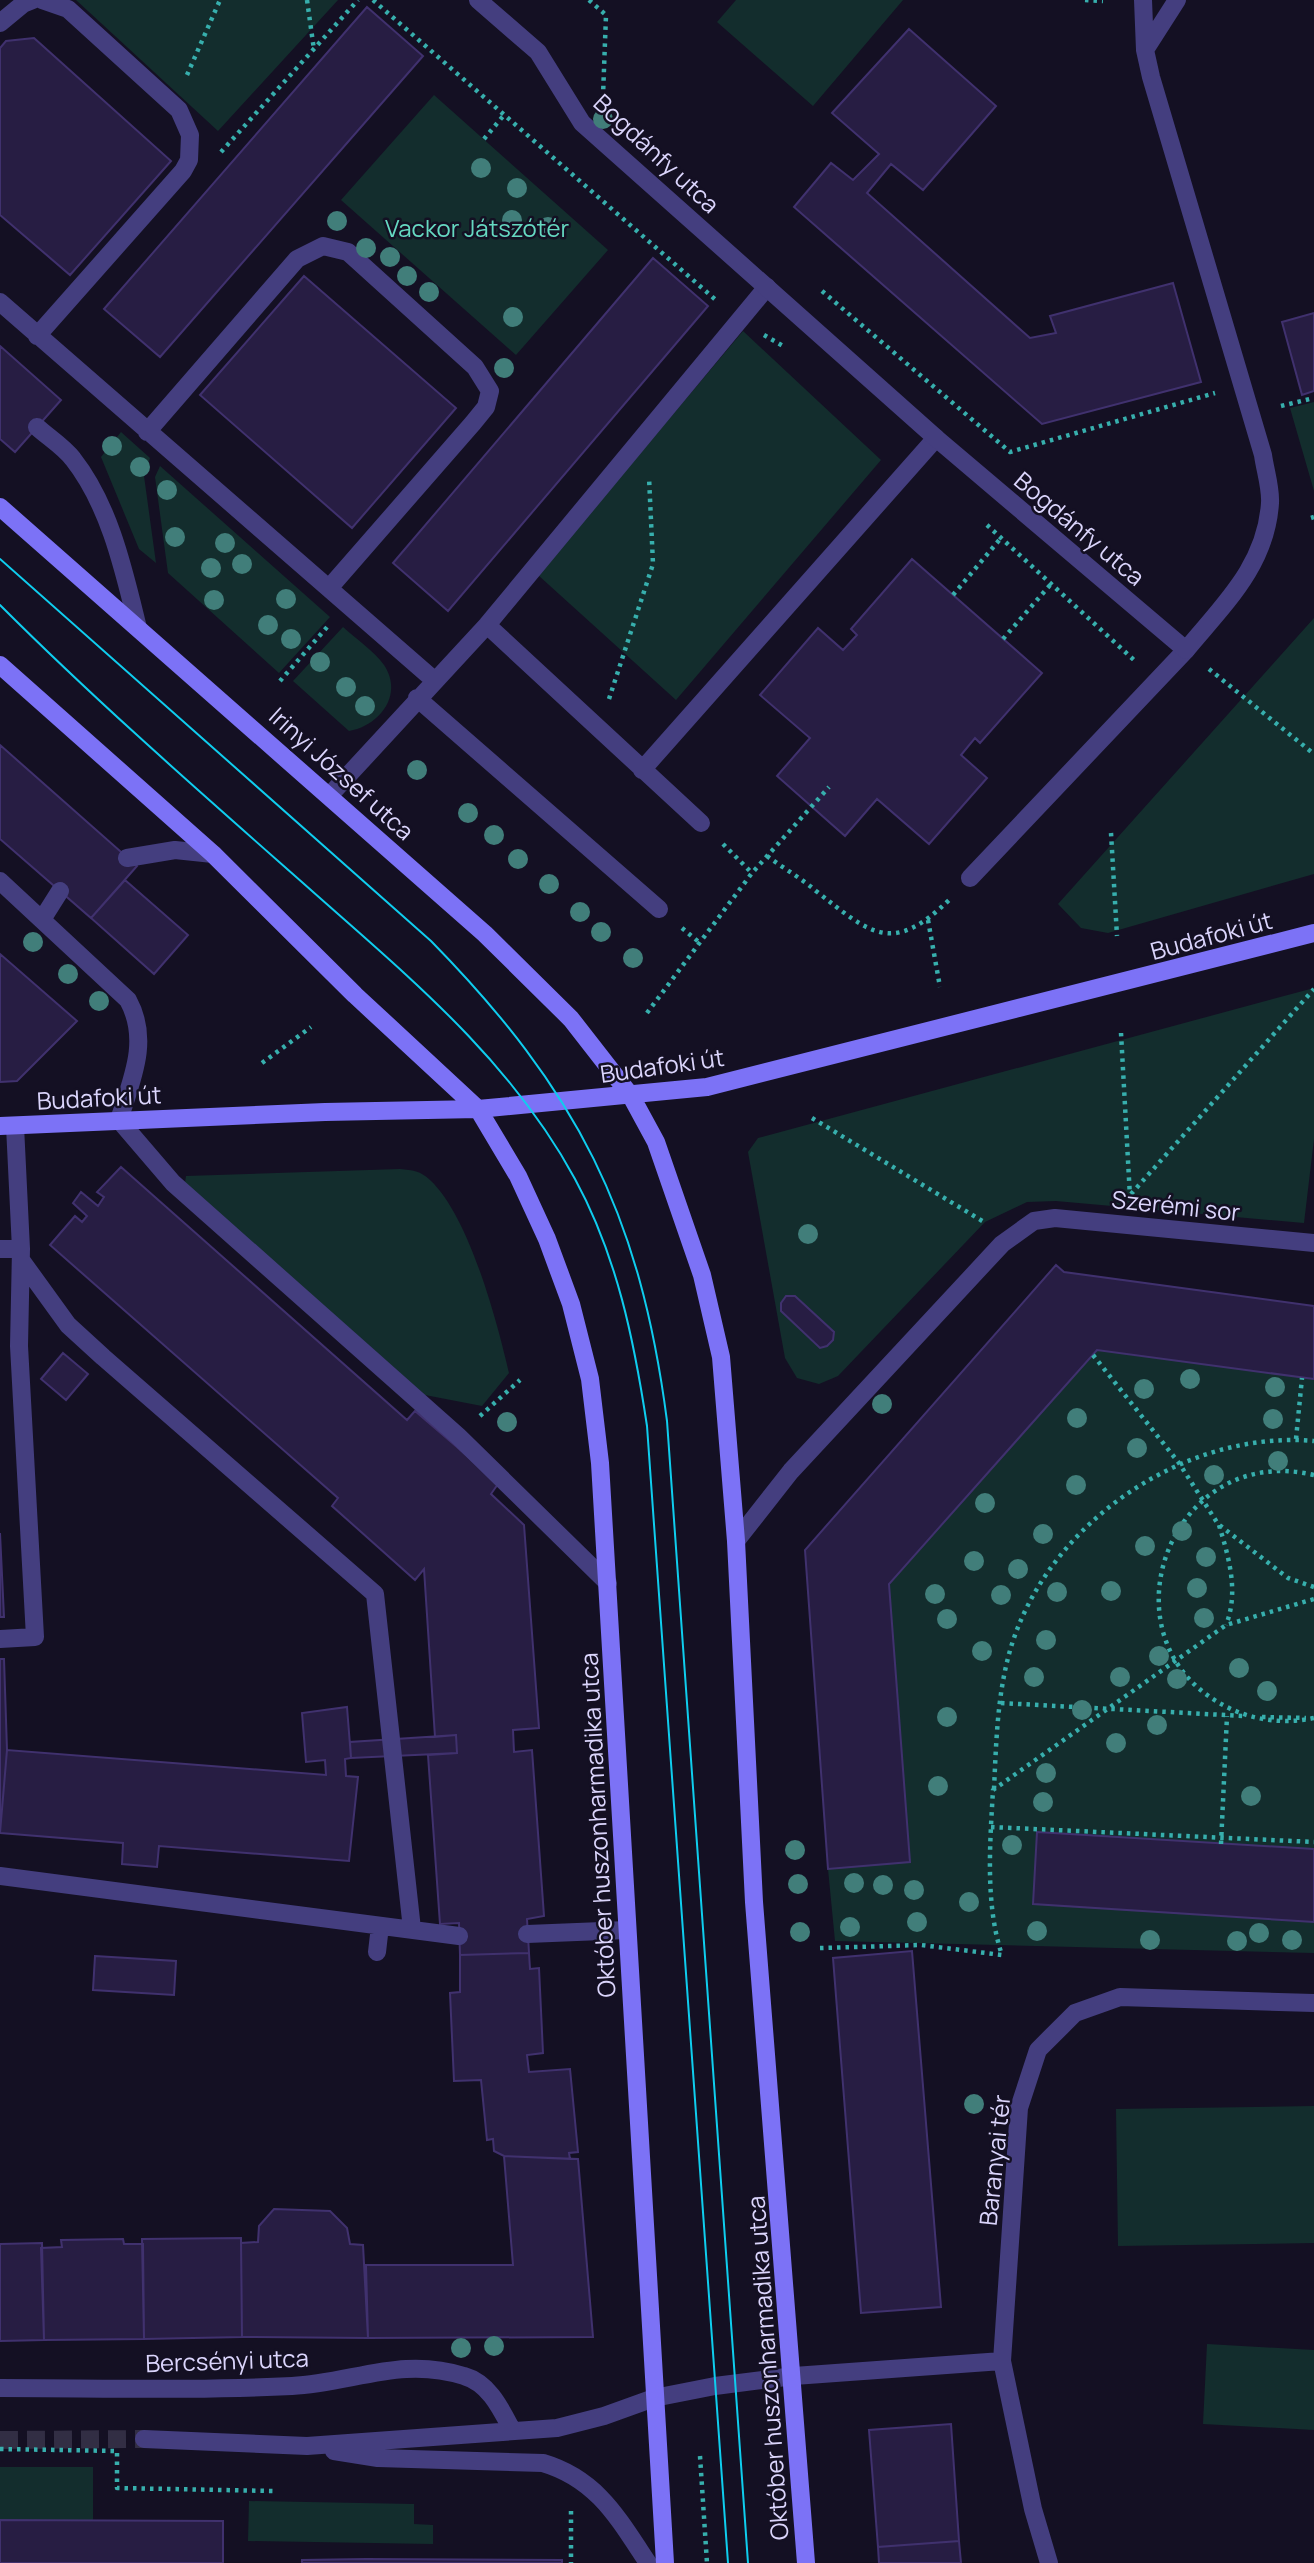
<svg xmlns="http://www.w3.org/2000/svg" width="1314" height="2563" viewBox="0 0 1314 2563" font-family="Manrope,sans-serif">
<style>
.green{fill:#132d2d}
.building{fill:#271d43;stroke:#40316e;stroke-width:2}
.lines{fill:none;stroke-linecap:round;stroke-linejoin:round}
.street-tunnel{stroke:#322e44;stroke-width:18;stroke-dasharray:18 9;stroke-linecap:butt}
.path{stroke:#37afad;stroke-width:4.5;stroke-dasharray:3.5 5;stroke-linecap:butt}
.lane{stroke:#443e7f;stroke-width:18}
.street{stroke:#443e7f;stroke-width:18}
.secondary{stroke:#7c72f6;stroke-width:18}
.tram{stroke:#0fcdee;stroke-width:2}
.tree{fill:#417e7a}
.labels{text-anchor:middle;dominant-baseline:central;stroke-width:5;stroke-linejoin:round;paint-order:stroke}
.street-label{font-size:24px;fill:#dbd5fc;stroke:#141023}
.park-label{font-size:24px;fill:#65d8c1;stroke:#141023}
</style>
<rect width="100%" height="100%" fill="#141023"/>
<path class="green" d="M76,0H338L218,131Z
M736,0H903L813,106L717,22Z
M434,95L608,250L516,355L341,200Z
M743,331L881,460L676,700L538,575Z
M1314,402V491L1290,408Z
M121,432L150,458L144,476L156,563L139,549L101,457Z
M160,466L330,617L279,673L168,573L155,477Z
M1314,618V874L1108,933L1081,928L1058,904Z
M343,627C356,639 374,651 384,665C404,695 379,726 349,731L293,681Z
M1314,988V1139L1304,1223L1056,1201L1027,1202L985,1222L838,1376L819,1384L797,1378L785,1358L748,1152L758,1138Z
M400,1169C412,1170 421,1171 430,1180C469,1216 497,1321 509,1373L482,1406L425,1395L185,1183L186,1176Z
M1097,1350L1314,1379V1953L835,1941L828,1869L909,1862L889,1584Z
M1314,2106V2243L1118,2246L1116,2109Z
M1207,2344L1314,2350V2430L1203,2424Z
M0,2467H93V2521L0,2520Z
M249,2501L414,2504V2524L433,2525V2544L248,2541Z"/>
<path class="building" d="M367,7L423,56L160,357L104,309Z
M909,29L996,106L923,190L891,164L867,193L1030,338L1056,333L1050,316L1173,283L1201,382L1042,424L794,207L831,163L853,180L879,154L832,113Z
M34,38L171,161L70,275L0,215V48L6,41Z
M653,258L708,306L448,611L393,563Z
M304,276L456,408L352,528L200,395Z
M1314,313V391L1302,395L1282,322Z
M0,346L61,400L15,452L0,439Z
M912,559L1042,673L980,743L975,738L961,755L987,778L929,844L877,799L845,836L777,776L810,738L760,695L818,628L843,650L857,635L851,629Z
M0,745L137,866L91,918L0,839Z
M125,880L188,935L154,974L91,918Z
M0,954L77,1021L17,1081L0,1082Z
M121,1167L407,1420L415,1411L457,1447L498,1484L491,1494L524,1525L539,1728L513,1730L514,1752L532,1750L544,1916L527,1919L529,1953L460,1955L459,1923L440,1924L428,1755L457,1753L456,1735L435,1737L424,1569L415,1580L332,1506L338,1498L50,1245L75,1216L82,1222L87,1216L73,1203L81,1192L98,1206L104,1197L97,1192Z
M1056,1265L1064,1272L1314,1306V1379L1097,1350L889,1584L910,1862L828,1869L805,1550Z
M786,1296H795L834,1332L833,1340L827,1346L820,1348L781,1311V1303Z
M63,1353L88,1374L66,1400L41,1379Z
M0,1533L4,1617H0Z
M0,1659H4L7,1750L0,1833Z
M347,1707L351,1758L345,1759L346,1776L358,1777L349,1861L159,1846L157,1867L122,1864L123,1843L0,1833L7,1750L326,1775L325,1760L306,1762L302,1713Z
M456,1735L457,1753L351,1758L350,1742Z
M1037,1832L1314,1849V1922L1033,1904Z
M912,1951L941,2307L861,2313L833,1958Z
M529,1953L530,1969L539,1968L543,2053L527,2055L529,2072L570,2069L578,2152L569,2153L570,2159L504,2156L494,2151L493,2139L487,2140L481,2080L454,2081L450,1993L460,1992V1955Z
M95,1956L176,1961L174,1995L93,1990Z
M504,2156L578,2159L593,2337L368,2338L366,2265H513Z
M274,2209L330,2211L347,2228L350,2244L363,2245L368,2338L242,2337L241,2243L258,2242L259,2226Z
M241,2238L242,2337L144,2339L142,2239Z
M123,2239L124,2244H143L144,2339L44,2340L41,2248L62,2247L61,2240Z
M42,2243L44,2340L0,2341V2244Z
M951,2424L959,2541L878,2547L869,2430Z
M0,2520L223,2521V2563H0Z
M959,2541L961,2563H879L878,2547Z
M366,2559L562,2560V2563H302V2560Z"/>
<g class="lines">
<path class="street-tunnel" d="M0,2440L144,2439"/>
<path class="path" d="M307,0L314,50
M373,0L717,301
M589,0L606,15L603,96
M1085,0L1103,1
M187,75L220,0
M484,139L504,115
M221,152L358,0
M822,291L1010,452L1215,393
M764,335L783,346
M1281,406L1314,398
M1311,518L1314,517
M987,525L1135,661
M953,595L1001,538
M1003,639L1051,584
M1209,669L1314,754
M280,681L328,626
M609,699L653,564L649,477
M1111,833L1117,936
M723,844L752,873
M767,856C783,868 801,878 816,891C871,934 892,956 950,899
M928,920L940,987
M682,928L700,943
M647,1013L752,873L829,787
M1121,1033L1130,1197
M262,1063L311,1027
M812,1118L984,1222
M1131,1194L1314,989
M1093,1355L1179,1463L1218,1524L1288,1578L1314,1587
M480,1416L520,1380
M1296,1439L1302,1378
M1314,1475C1167,1440 1095,1646 1231,1709C1257,1721 1286,1724 1314,1718
M1219,1525C1229,1558 1239,1592 1226,1625
M1001,1703L1243,1716
M1262,1717L1306,1718
M994,1789C996,1747 997,1703 1007,1662C1038,1530 1180,1429 1314,1441
M991,1827L1314,1842
M1221,1844L1227,1716
M820,1948L921,1945L1002,1955C985,1905 990,1843 993,1790L1226,1625L1314,1599
M0,2449L117,2451V2488L275,2491
M700,2456L707,2563
M571,2511V2563"/>
<path class="lane" d="M0,23L23,4L33,0
M0,302L434,680
M37,336L183,171L189,160L190,135L179,110L68,9L42,0
M37,427C48,437 64,447 73,459C110,506 124,571 138,628
M147,432L297,259L323,246L348,252L475,367L490,391L486,407L473,423L330,587
M487,625L701,823
M417,698L659,909
M642,770L936,438
M330,795L487,625L767,287
M127,858L175,850L213,854
M970,878L1186,650
M0,881L128,1000C150,1040 132,1079 119,1120L173,1183L458,1436L608,1583
M43,918L60,891
M0,1249H21
M21,1260L68,1325L103,1357L375,1594L412,1929
M0,1639L35,1637L19,1346L21,1249L15,1126
M0,1876L459,1936
M527,1934L627,1930
M377,1952L380,1926"/>
<path class="street" d="M478,0L538,52L582,123L936,438L1186,650C1223,605 1266,566 1270,503C1271,488 1265,470 1263,455L1151,77L1145,50L1143,0
M1145,50L1177,0
M736,1541L791,1471L1002,1244L1034,1221L1055,1218L1314,1243
M0,2388C97,2388 195,2391 292,2386C353,2383 401,2356 464,2376C489,2383 501,2409 512,2430
M144,2439L307,2446L557,2428L604,2416L654,2398L715,2386L794,2376L1002,2361
M334,2451L378,2458L543,2463C597,2479 618,2518 648,2563
M1049,2563L1033,2509L1002,2361L1019,2108L1038,2050L1075,2013L1120,1997L1314,2003"/>
<path class="secondary" d="M0,507L485,934L571,1019L631,1096L656,1142L702,1275L721,1357L736,1541L754,1902L806,2563
M0,665L213,854L355,995L478,1109L518,1176L547,1239L571,1304L590,1379L600,1463L665,2563
M0,1126L325,1112L478,1109L707,1087L1314,933"/>
<path class="tram" d="M0,559L431,941C577,1090 640,1213 667,1421L748,2563
M0,605C97,702 200,792 303,883C404,973 509,1057 575,1179C617,1256 634,1340 647,1426L728,2563"/>
</g>
<g class="tree">
<circle cx="603" cy="119" r="10"/>
<circle cx="481" cy="168" r="10"/>
<circle cx="517" cy="188" r="10"/>
<circle cx="512" cy="220" r="10"/>
<circle cx="337" cy="221" r="10"/>
<circle cx="548" cy="227" r="10"/>
<circle cx="366" cy="248" r="10"/>
<circle cx="390" cy="257" r="10"/>
<circle cx="407" cy="276" r="10"/>
<circle cx="429" cy="292" r="10"/>
<circle cx="513" cy="317" r="10"/>
<circle cx="504" cy="368" r="10"/>
<circle cx="112" cy="446" r="10"/>
<circle cx="140" cy="467" r="10"/>
<circle cx="167" cy="490" r="10"/>
<circle cx="175" cy="537" r="10"/>
<circle cx="225" cy="543" r="10"/>
<circle cx="242" cy="564" r="10"/>
<circle cx="211" cy="568" r="10"/>
<circle cx="286" cy="599" r="10"/>
<circle cx="214" cy="600" r="10"/>
<circle cx="268" cy="625" r="10"/>
<circle cx="291" cy="639" r="10"/>
<circle cx="320" cy="662" r="10"/>
<circle cx="346" cy="687" r="10"/>
<circle cx="365" cy="706" r="10"/>
<circle cx="417" cy="770" r="10"/>
<circle cx="468" cy="813" r="10"/>
<circle cx="494" cy="835" r="10"/>
<circle cx="518" cy="859" r="10"/>
<circle cx="549" cy="884" r="10"/>
<circle cx="580" cy="912" r="10"/>
<circle cx="601" cy="932" r="10"/>
<circle cx="33" cy="942" r="10"/>
<circle cx="633" cy="958" r="10"/>
<circle cx="68" cy="974" r="10"/>
<circle cx="99" cy="1001" r="10"/>
<circle cx="808" cy="1234" r="10"/>
<circle cx="1190" cy="1379" r="10"/>
<circle cx="1275" cy="1387" r="10"/>
<circle cx="1144" cy="1389" r="10"/>
<circle cx="882" cy="1404" r="10"/>
<circle cx="1077" cy="1418" r="10"/>
<circle cx="1273" cy="1419" r="10"/>
<circle cx="507" cy="1422" r="10"/>
<circle cx="1137" cy="1448" r="10"/>
<circle cx="1278" cy="1461" r="10"/>
<circle cx="1214" cy="1475" r="10"/>
<circle cx="1076" cy="1485" r="10"/>
<circle cx="985" cy="1503" r="10"/>
<circle cx="1182" cy="1531" r="10"/>
<circle cx="1043" cy="1534" r="10"/>
<circle cx="1145" cy="1546" r="10"/>
<circle cx="1206" cy="1557" r="10"/>
<circle cx="974" cy="1561" r="10"/>
<circle cx="1018" cy="1569" r="10"/>
<circle cx="1197" cy="1588" r="10"/>
<circle cx="1111" cy="1591" r="10"/>
<circle cx="1057" cy="1592" r="10"/>
<circle cx="935" cy="1594" r="10"/>
<circle cx="1001" cy="1595" r="10"/>
<circle cx="1204" cy="1618" r="10"/>
<circle cx="947" cy="1619" r="10"/>
<circle cx="1046" cy="1640" r="10"/>
<circle cx="982" cy="1651" r="10"/>
<circle cx="1159" cy="1656" r="10"/>
<circle cx="1239" cy="1668" r="10"/>
<circle cx="1034" cy="1677" r="10"/>
<circle cx="1120" cy="1677" r="10"/>
<circle cx="1177" cy="1679" r="10"/>
<circle cx="1267" cy="1691" r="10"/>
<circle cx="1082" cy="1710" r="10"/>
<circle cx="947" cy="1717" r="10"/>
<circle cx="1157" cy="1725" r="10"/>
<circle cx="1116" cy="1743" r="10"/>
<circle cx="1046" cy="1773" r="10"/>
<circle cx="938" cy="1786" r="10"/>
<circle cx="1251" cy="1796" r="10"/>
<circle cx="1043" cy="1802" r="10"/>
<circle cx="1012" cy="1845" r="10"/>
<circle cx="795" cy="1850" r="10"/>
<circle cx="854" cy="1883" r="10"/>
<circle cx="798" cy="1884" r="10"/>
<circle cx="883" cy="1885" r="10"/>
<circle cx="914" cy="1890" r="10"/>
<circle cx="969" cy="1902" r="10"/>
<circle cx="917" cy="1922" r="10"/>
<circle cx="850" cy="1927" r="10"/>
<circle cx="1037" cy="1931" r="10"/>
<circle cx="800" cy="1932" r="10"/>
<circle cx="1259" cy="1933" r="10"/>
<circle cx="1150" cy="1940" r="10"/>
<circle cx="1292" cy="1940" r="10"/>
<circle cx="1237" cy="1941" r="10"/>
<circle cx="974" cy="2104" r="10"/>
<circle cx="494" cy="2346" r="10"/>
<circle cx="461" cy="2348" r="10"/>
</g>
<g class="labels">
<g class="street-label">
<text transform="translate(657 153) rotate(43)">Bogdánfy utca</text>
<text transform="translate(1080 528) rotate(40)">Bogdánfy utca</text>
<text transform="translate(342 773) rotate(42)">Irinyi József utca</text>
<text transform="translate(1211 935) rotate(-15)">Budafoki út</text>
<text transform="translate(662 1065) rotate(-8)">Budafoki út</text>
<text transform="translate(99 1097) rotate(-3)">Budafoki út</text>
<text transform="translate(1176 1205) rotate(6)">Szerémi sor</text>
<text transform="translate(597 1825) rotate(-93)">Október huszonharmadika utca</text>
<text transform="translate(994 2160) rotate(-84)">Baranyai tér</text>
<text transform="translate(227 2360) rotate(-2)">Bercsényi utca</text>
<text transform="translate(767 2368) rotate(-94)">Október huszonharmadika utca</text>
</g>
<g class="park-label">
<text x="477" y="227">Vackor Játszótér</text>
</g>
</g>
</svg>
